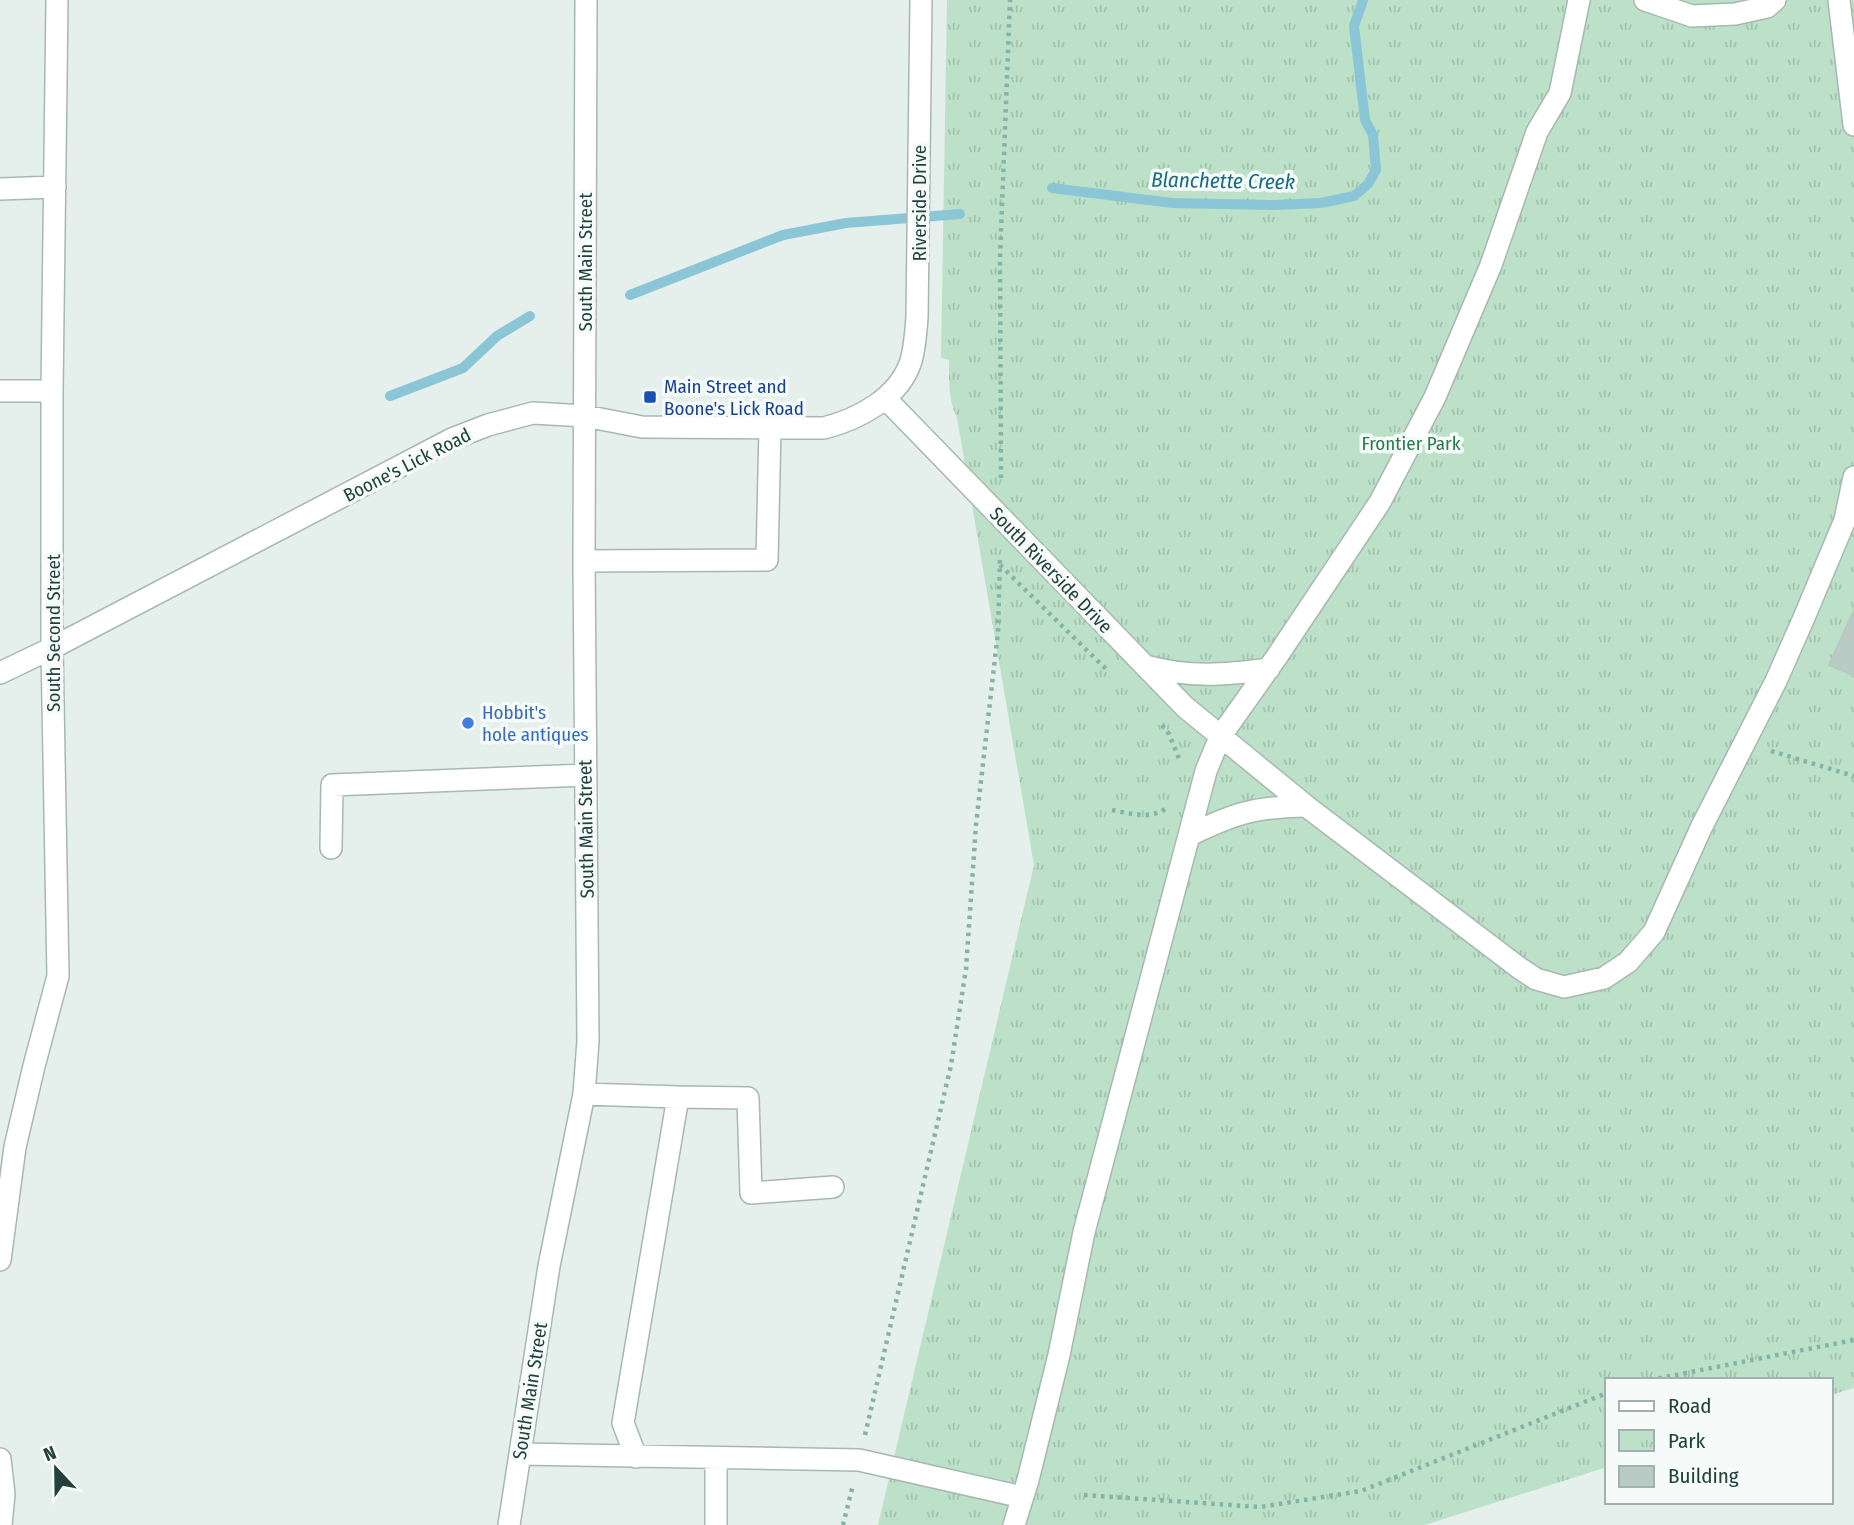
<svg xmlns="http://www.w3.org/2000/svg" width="1854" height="1525" viewBox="0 0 1854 1525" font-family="'Fira Sans Condensed',sans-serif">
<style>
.park{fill:url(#park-tufts)}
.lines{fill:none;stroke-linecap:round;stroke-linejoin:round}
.stream{stroke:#8bc6d6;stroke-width:10}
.building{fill:#bacac4;stroke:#b7c9c2;stroke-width:2}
.minor-casing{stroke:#a7b8b3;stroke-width:24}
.path{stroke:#84b4a7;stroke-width:4.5;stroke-dasharray:3.5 5;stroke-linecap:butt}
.minor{stroke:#fff;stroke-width:21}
.transit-dot{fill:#1a4fb4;stroke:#f6fbf9;stroke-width:2.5}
.shop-dot{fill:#3f7fe0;stroke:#f6fbf9;stroke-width:2.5}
.labels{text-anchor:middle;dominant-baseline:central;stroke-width:7;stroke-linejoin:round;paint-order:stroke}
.street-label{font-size:19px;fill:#22423b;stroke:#f6fbf9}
.transit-label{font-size:19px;fill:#164399;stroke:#f6fbf9;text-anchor:start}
.park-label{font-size:19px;fill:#2a7b4e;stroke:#f6fbf9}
.shop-label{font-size:19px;fill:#366cbe;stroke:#f6fbf9;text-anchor:start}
.water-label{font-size:21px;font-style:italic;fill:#186b82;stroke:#f6fbf9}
</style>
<defs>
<pattern id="park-tufts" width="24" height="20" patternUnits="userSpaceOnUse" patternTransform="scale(1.75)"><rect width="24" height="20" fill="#bde1c8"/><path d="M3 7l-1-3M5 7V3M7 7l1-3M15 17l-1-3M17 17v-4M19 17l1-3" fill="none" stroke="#a2c2ad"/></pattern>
</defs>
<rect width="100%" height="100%" fill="#e5efeb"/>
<path class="park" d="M947,0H1854V1388L1831,1395V1380H1607V1467L1425,1525H878L1034,865L957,418C948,399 949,381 949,360L941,358Z"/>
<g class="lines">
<path class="stream" d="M1052,188L1172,203L1273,205L1321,203L1354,196L1368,184L1376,170L1373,135L1365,120L1354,26L1363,0
M630,295L783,235L846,223L960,214
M390,396L463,368L497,336L530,316"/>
</g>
<path class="building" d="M1854,610V676L1829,665Z"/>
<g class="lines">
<g class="minor-casing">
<path id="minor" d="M1645,0L1692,16L1735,14L1767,7L1775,0
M1839,0L1854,125
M0,189L55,187
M0,391H52
M886,399L1185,707L1306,806L1518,967L1536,979L1564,987L1604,978L1628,962L1654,932L1701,828L1776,681L1803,620L1845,520L1854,477
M584,561L767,560L770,428
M1146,666C1188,678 1226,675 1269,669
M0,673L52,648L452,439L488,425L533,413L585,416L642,427L824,428C859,419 899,398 911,361C915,347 916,331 917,317L921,0
M1190,835C1235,813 1255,807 1306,806
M331,848L332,785L586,775
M584,1094L678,1097L623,1423L636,1457
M678,1097L748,1098L751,1193L833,1187
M0,1260L15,1147L34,1066L58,976L52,648V391L57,0
M520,1454L859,1460L1022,1497
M0,1459L4,1494L1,1525
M716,1459V1525
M509,1525L549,1266L584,1094L588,1041L584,561L586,0
M1014,1525L1028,1480L1059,1355L1084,1232L1206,771L1220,737L1278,655L1380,502L1435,397L1491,265L1537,132L1560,93L1579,0"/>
</g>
<path class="path" d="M1001,478L1000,258L1010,0
M1000,565L1109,672
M1162,725L1169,734L1180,761
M1771,751L1854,776
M1112,810C1132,814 1152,820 1168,807
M1650,1380L1854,1340
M865,1435L951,1065L966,969L976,825L998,632L1000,557
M1084,1495L1260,1507L1361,1491L1607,1393
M843,1525L853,1485"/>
<use href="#minor" class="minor"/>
</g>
<rect class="transit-dot" x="643" y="390" width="14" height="14" rx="3.5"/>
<circle class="shop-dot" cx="468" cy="723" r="7"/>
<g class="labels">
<g class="street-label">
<text transform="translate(919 203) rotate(-90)">Riverside Drive</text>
<text transform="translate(585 262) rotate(-90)">South Main Street</text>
<text transform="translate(407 465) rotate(-27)">Boone's Lick Road</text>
<text transform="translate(1051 570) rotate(46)">South Riverside Drive</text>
<text transform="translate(53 633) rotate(-90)">South Second Street</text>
<text transform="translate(586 829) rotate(-91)">South Main Street</text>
<text transform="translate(530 1391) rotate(-81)">South Main Street</text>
</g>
<g class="transit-label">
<text x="664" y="386">Main Street and<tspan x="664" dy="22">Boone's Lick Road</tspan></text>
</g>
<g class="park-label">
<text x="1411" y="443">Frontier Park</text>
</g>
<g class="shop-label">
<text x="482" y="712">Hobbit's<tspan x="482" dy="22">hole antiques</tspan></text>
</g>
<g class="water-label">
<text transform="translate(1223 181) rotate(1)">Blanchette Creek</text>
</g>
</g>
<rect x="1605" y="1378" width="228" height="126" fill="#f6fbf9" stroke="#a1b1ad" stroke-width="2"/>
<rect x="1619" y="1401" width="35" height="10" fill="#ffffff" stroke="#a1b1ad" stroke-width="2"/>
<text x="1668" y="1413" font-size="21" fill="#22423b">Road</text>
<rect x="1619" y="1430" width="35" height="21" fill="url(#park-tufts)" stroke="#a1b1ad" stroke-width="2"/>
<text x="1668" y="1448" font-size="21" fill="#22423b">Park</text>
<rect x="1619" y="1466" width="35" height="21" fill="#bacac4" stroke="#a1b1ad" stroke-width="2"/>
<text x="1668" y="1483" font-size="21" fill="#22423b">Building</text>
<g transform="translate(56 1469) rotate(338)" stroke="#f6fbf9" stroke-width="5" paint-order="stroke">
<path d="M0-5L12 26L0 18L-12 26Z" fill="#22423b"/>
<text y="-10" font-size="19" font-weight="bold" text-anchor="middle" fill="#22423b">N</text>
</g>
</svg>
